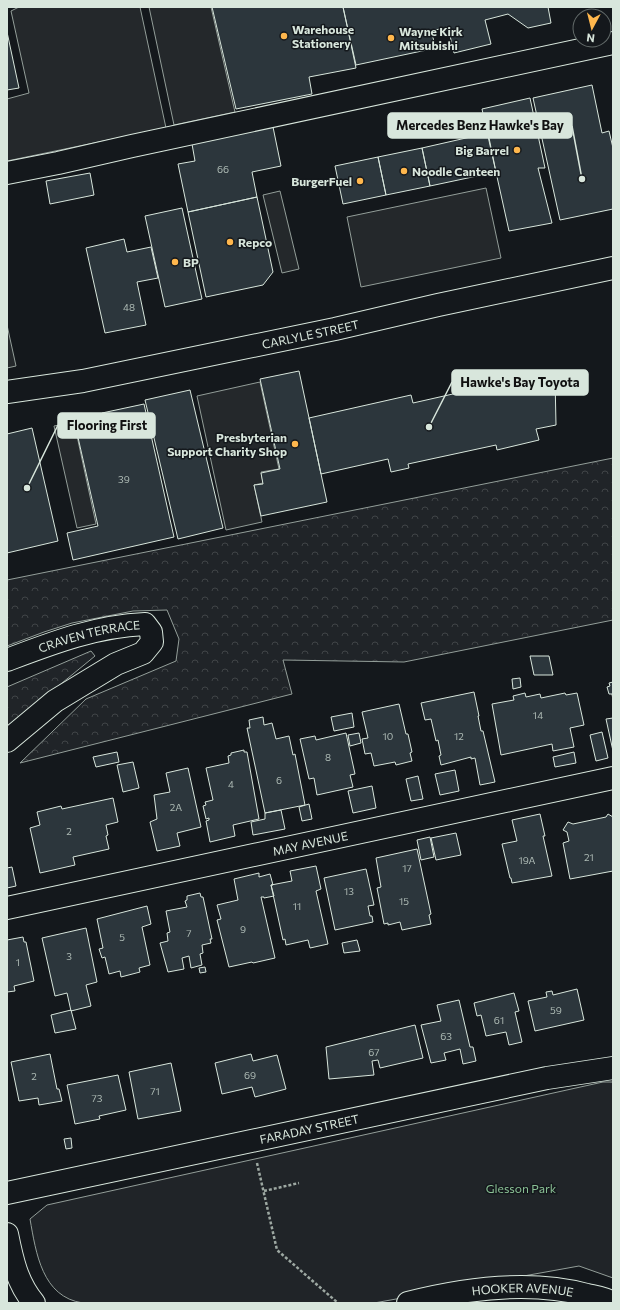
<svg xmlns="http://www.w3.org/2000/svg" width="620" height="1310" viewBox="0 0 620 1310" font-family="Commissioner,sans-serif">
<style>
.forest{fill:url(#forest-crowns);stroke:#939e99}
.park{fill:#202428;stroke:#939e99}
.parking{fill:#24282b;stroke:#939e99}
.building{fill:#2c363c;stroke:#d8e6dc}
.lines{fill:none;stroke-linecap:round;stroke-linejoin:round}
.minor-casing{stroke:#d8e6dc;stroke-width:24}
.major-casing{stroke:#d8e6dc;stroke-width:24}
.path{stroke:#9da8a2;stroke-width:2.5;stroke-dasharray:3 2;stroke-linecap:butt}
.minor{stroke:#14181c;stroke-width:22}
.major{stroke:#14181c;stroke-width:22}
.poi-dot{fill:#ffb74d;stroke:#14181c;stroke-width:1.5}
.labels{text-anchor:middle;dominant-baseline:central;stroke-width:3;stroke-linejoin:round;paint-order:stroke}
.number-label{font-size:10px;fill:#adbab4}
.poi-label{font-size:12px;font-weight:bold;fill:#d8e6dc;stroke:#14181c;text-anchor:start}
.street-label{font-size:12px;fill:#d8e6dc;stroke:#14181c}
.park-label{font-size:12px;fill:#8ac095;stroke:#14181c}
.leader{fill:none;stroke:#d8e6dc;stroke-width:1.5}
.callout-dot{fill:#d8e6dc;stroke:#14181c;stroke-width:1.5}
.callout{fill:#d8e6dc;stroke:#d8e6dc;stroke-width:1.5}
.callout-label{font-size:13px;text-anchor:middle;font-weight:bold;fill:#111}
</style>
<defs>
<pattern id="forest-crowns" width="20" height="18" patternUnits="userSpaceOnUse"><rect width="20" height="18" fill="#202428"/><path d="M2 6a3 3 0 1 1 6 0M12 15a3 3 0 1 1 6 0" fill="none" stroke="#404447"/></pattern>
</defs>
<rect width="100%" height="100%" fill="#14181c"/>
<path class="forest" d="M613,458V620L404,662L283,660L292,694L20,763L86,699L176,661L179,639L167,610L133,611L72,623L44,632L7,646V580Z
M91,651L95,656L7,728V687Z"/>
<path class="park" d="M603,1082H613V1278L579,1266L374,1303H83C42,1297 36,1253 30,1219L47,1205Z"/>
<path class="parking" d="M19,7H140L166,128L7,161V99L29,93L11,11Z
M149,7H211L235,112L174,125Z
M486,188L501,258L361,287L347,217Z
M280,191L299,269L282,273L263,195Z
M7,325L16,366L7,368Z
M260,382L279,469L261,472L263,483L254,485L262,522L226,530L197,396Z
M74,422L96,524L77,528L54,426Z"/>
<path class="building" d="M212,7H343L356,68L309,77L312,94L236,109Z
M343,7H548L551,23L528,28L508,14L485,20L491,44L454,53L448,27L431,31L436,48L356,65Z
M7,32L19,88L7,90Z
M592,85L602,133L609,131L613,148V209L560,220L533,98Z
M530,98L545,168H538L552,223L509,231L482,109Z
M273,127L281,166L252,172L257,197L188,212L178,164L195,161L192,144Z
M488,133L496,172L430,186L422,148Z
M422,148L430,186L386,195L378,157Z
M378,157L386,195L343,204L335,166Z
M90,173L94,195L50,204L46,181Z
M257,197L273,272L263,285L206,297L188,212Z
M182,208L202,299L165,307L145,216Z
M124,239L127,252L151,247L158,278L137,282L146,325L105,333L86,248Z
M299,371L327,502L261,516L254,485L263,484L261,473L280,469L260,379Z
M490,376L492,383L524,377L526,383L555,377L556,425L536,429L539,440L497,450L496,445L408,464L409,468L391,472L388,459L321,474L309,418L411,395L413,403L475,389L473,380Z
M190,390L223,528L178,539L145,400Z
M144,404L174,537L73,560L67,533L98,526L77,433L87,431L85,420L103,416L102,413Z
M32,428L58,541L7,553V434Z
M530,656H549L553,675H534Z
M520,678L521,687L513,689L512,679Z
M613,682V700L612,694H609L607,687L610,686L609,683Z
M474,692L479,716H478L481,731H483L495,782L480,785L475,758L471,759V757L441,765L439,756L441,755L438,740L436,741L431,719L425,720L421,703Z
M525,693L526,697L540,694L541,698L565,693L566,695L577,693L584,725L570,728L574,747L553,751L552,744L501,755L492,704L514,700L513,696Z
M399,704L406,734H408L412,752L410,753L412,761L396,765L395,762L374,766L371,753L365,754L362,739L368,738L362,712Z
M352,713L354,727L334,731L331,717Z
M263,717L264,725L272,723L276,739L289,736L293,755L295,754L305,805L265,813L247,728H250L249,720Z
M613,718V751L606,719Z
M602,732L608,758L596,761L590,735Z
M346,733L355,774L350,775L353,787L317,795L314,778L309,779L300,739L315,736L316,740Z
M359,733L361,743L350,746L348,735Z
M244,750V752H247L259,819L233,825L235,836L210,842L206,821L209,820V818L206,819L203,806L206,805L205,802L213,800L206,768L229,763L228,756L231,755V753Z
M117,752L119,762L96,767L93,757Z
M574,752L576,763L555,767L553,757Z
M133,762L139,788L123,792L117,765Z
M188,768L201,827L177,833L180,846L157,851L150,822L157,819L154,795L170,792L166,773Z
M455,770L459,791L440,795L435,774Z
M418,776L423,799L411,801L406,779Z
M372,786L376,808L353,813L348,791Z
M113,798L118,822L106,825L108,835L106,836L109,849L73,857L75,865L40,873L30,828L40,825L37,812L61,806L62,809Z
M309,804L312,819L302,821L299,807Z
M281,810L285,829L253,835L251,822L265,819V813Z
M540,814L545,836H543L552,876L512,883L511,878H510L502,844L517,841L512,820Z
M608,814L613,817V871L570,879L563,843L569,841L567,832L563,830L568,822L573,824L606,817Z
M456,833L461,855L436,860L431,838Z
M430,837L434,857L421,860L417,840Z
M417,849L431,914L429,915L431,924L402,930L400,922L388,925V923L384,924L377,888L381,887L376,858Z
M316,866L321,889L316,891L328,944L310,948L308,940L286,945L285,939L283,940L271,885L292,881L290,871Z
M12,867L16,886L7,888V868Z
M366,869L374,905L368,906L370,916H372L373,922L335,930L324,878Z
M259,873V877L270,874L273,885H271L274,896L264,898V897H261L275,958L253,963L252,962L229,967L217,920L221,919L217,905L238,900L234,879Z
M200,893L201,897H203L212,939H210L211,943L202,945L203,953L200,954L202,965L191,968L189,956L182,958L184,969L168,972L160,943L168,941L167,933L170,932L166,911L187,907L185,901L187,900V896Z
M147,906L151,924L142,927L150,965L139,968L140,972L121,977L120,971L109,974L105,957L102,958L99,949L103,948L97,919Z
M86,928L97,982L86,985L91,1006L71,1011L67,993L55,996L42,938Z
M23,937L24,942H26L34,981L14,986L15,991L7,992V938V940Z
M357,940L360,951L344,953L342,943Z
M205,967L206,972L200,973L199,968Z
M577,989L584,1020L535,1031L528,1001L547,997L546,992L552,991L553,995Z
M514,993L519,1011L515,1012L522,1042L509,1045L506,1032L486,1036L481,1015L477,1016L474,1003Z
M459,1000L470,1047H473L476,1061L463,1064L460,1049L444,1053L446,1060L431,1063L421,1025L441,1021L437,1005Z
M71,1010L76,1029L55,1033L51,1015Z
M415,1025L423,1058L380,1068L378,1060L372,1061L374,1075L329,1079L326,1047Z
M50,1054L57,1089H59L62,1101L39,1105L38,1098L19,1101L11,1062Z
M251,1054L253,1061L277,1055L286,1089L255,1097L252,1087L222,1094L215,1063Z
M171,1063L181,1111L138,1119L129,1072Z
M118,1075L126,1110L99,1116L100,1119L75,1124L67,1085Z
M71,1138L72,1148L66,1149L64,1139Z"/>
<g class="lines">
<g class="minor-casing">
<g id="minor">
<path d="M7,173L58,163L132,146L613,43"/>
<path id="s1" d="M7,660C52,643 96,626 145,624L151,632L152,642L143,653L116,664L55,701L7,741"/>
<path id="s2" d="M7,908L613,778"/>
<path id="s3" d="M7,1193L547,1078L613,1068"/>
<path d="M7,1234C12,1259 17,1283 34,1303"/>
<path id="s4" d="M408,1303C463,1289 530,1280 587,1295C596,1297 605,1298 613,1303"/>
</g>
</g>
<g class="major-casing">
<g id="major">
<path id="s5" d="M7,392L83,381L228,351L335,329L438,305L613,268"/>
</g>
</g>
<path class="path" d="M257,1163L277,1250L338,1303
M264,1191L299,1183"/>
<use href="#minor" class="minor"/>
<use href="#major" class="major"/>
</g>
<g class="poi-dot">
<circle cx="284" cy="36" r="4"/>
<circle cx="391" cy="38" r="4"/>
<circle cx="517" cy="150" r="4"/>
<circle cx="404" cy="171" r="4"/>
<circle cx="360" cy="181" r="4"/>
<circle cx="230" cy="242" r="4"/>
<circle cx="175" cy="262" r="4"/>
<circle cx="295" cy="444" r="4"/>
</g>
<g class="labels">
<g class="number-label">
<text x="223" y="169">66</text>
<text x="129" y="307">48</text>
<text x="124" y="479">39</text>
<text x="538" y="715">14</text>
<text x="388" y="736">10</text>
<text x="459" y="736">12</text>
<text x="328" y="757">8</text>
<text x="279" y="780">6</text>
<text x="231" y="784">4</text>
<text x="176" y="807">2A</text>
<text x="69" y="831">2</text>
<text x="589" y="857">21</text>
<text x="527" y="860">19A</text>
<text x="407" y="868">17</text>
<text x="349" y="891">13</text>
<text x="404" y="901">15</text>
<text x="297" y="906">11</text>
<text x="243" y="929">9</text>
<text x="189" y="933">7</text>
<text x="122" y="937">5</text>
<text x="69" y="956">3</text>
<text x="18" y="962">1</text>
<text x="556" y="1010">59</text>
<text x="499" y="1020">61</text>
<text x="446" y="1036">63</text>
<text x="374" y="1052">67</text>
<text x="250" y="1075">69</text>
<text x="34" y="1076">2</text>
<text x="155" y="1091">71</text>
<text x="97" y="1098">73</text>
</g>
<g class="poi-label">
<text x="292" y="29">Warehouse<tspan x="292" dy="14">Stationery</tspan></text>
<text x="399" y="31">Wayne Kirk<tspan x="399" dy="14">Mitsubishi</tspan></text>
<text x="509" y="150" text-anchor="end">Big Barrel</text>
<text x="412" y="171">Noodle Canteen</text>
<text x="352" y="181" text-anchor="end">BurgerFuel</text>
<text x="238" y="242">Repco</text>
<text x="183" y="262">BP</text>
<text x="287" y="437" text-anchor="end">Presbyterian<tspan x="287" dy="14">Support Charity Shop</tspan></text>
</g>
<g class="street-label">
<text stroke="none"><textPath href="#s5" startOffset="309">CARLYLE STREET</textPath></text>
<text stroke="none"><textPath href="#s1" startOffset="86">CRAVEN TERRACE</textPath></text>
<text stroke="none"><textPath href="#s2" startOffset="310">MAY AVENUE</textPath></text>
<text stroke="none"><textPath href="#s3" startOffset="309">FARADAY STREET</textPath></text>
<text stroke="none"><textPath href="#s4" startOffset="116">HOOKER AVENUE</textPath></text>
</g>
<g class="park-label">
<text x="521" y="1188">Glesson Park</text>
</g>
</g>
<path class="leader" d="M582 179L572 126M429 427L452 382M27 488L58 425"/>
<g class="callout-dot">
<circle cx="582" cy="179" r="4"/>
<circle cx="429" cy="427" r="4"/>
<circle cx="27" cy="488" r="4"/>
</g>
<g class="callout">
<rect x="388" y="113" width="184" height="25" rx="4"/>
<rect x="452" y="370" width="136" height="25" rx="4"/>
<rect x="58" y="413" width="97" height="25" rx="4"/>
</g>
<g class="callout-label">
<text x="480" y="130">Mercedes Benz Hawke's Bay</text>
<text x="520" y="387">Hawke's Bay Toyota</text>
<text x="107" y="430">Flooring First</text>
</g>
<rect width="620" height="1310" fill="none" stroke="#d8e6dc" stroke-width="16"/>
<g transform="translate(592 28) rotate(187)"><circle r="19" fill="#14181c" stroke="#626a69"/>
<path d="M0-3L7 15L0 10L-7 15Z" fill="#ffb74d"/>
<text y="-6" font-size="11" font-weight="bold" text-anchor="middle" fill="#d8e6dc">N</text>
</g>
</svg>
